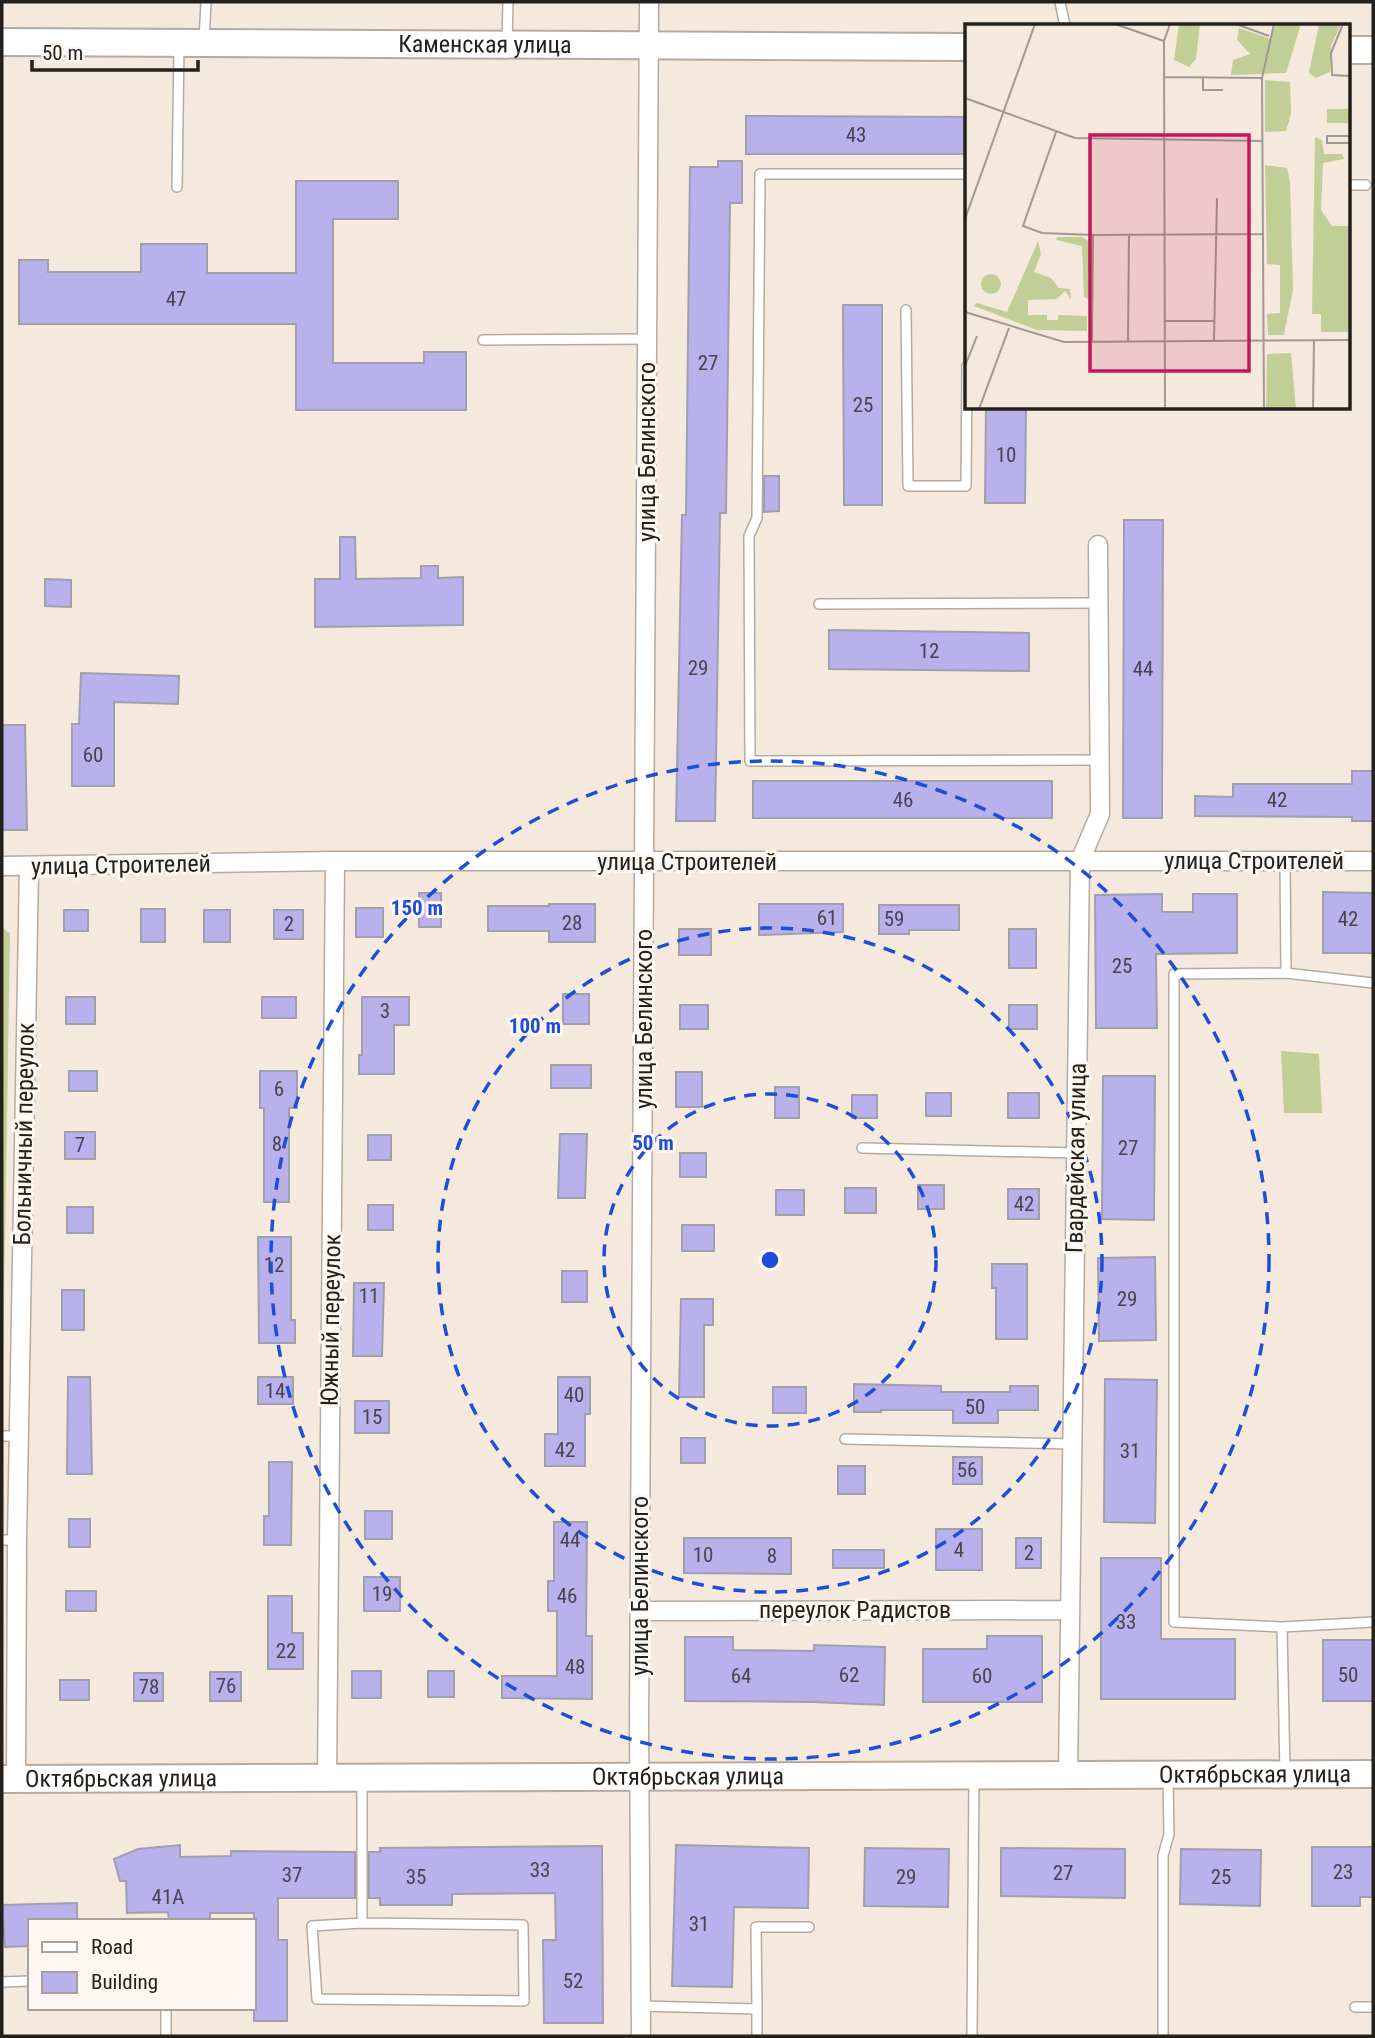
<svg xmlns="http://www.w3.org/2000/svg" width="1375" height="2038" viewBox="0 0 1375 2038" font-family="'Roboto Condensed',sans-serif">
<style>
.green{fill:#c1cf97}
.building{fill:#b8b1ec;stroke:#a09fad;stroke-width:2}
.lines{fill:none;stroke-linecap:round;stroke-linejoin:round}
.lane-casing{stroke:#b6aaa0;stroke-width:12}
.street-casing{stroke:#b6aaa0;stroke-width:21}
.secondary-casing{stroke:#b6aaa0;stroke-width:30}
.lane{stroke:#fff;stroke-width:9}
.street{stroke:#fff;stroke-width:18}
.secondary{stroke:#fff;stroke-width:26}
.ring{fill:none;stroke:#1d4ed8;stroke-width:3.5;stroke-dasharray:12 9}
.labels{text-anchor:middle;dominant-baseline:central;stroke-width:6;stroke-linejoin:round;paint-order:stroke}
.number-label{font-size:21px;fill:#494450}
.street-label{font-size:24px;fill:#24201c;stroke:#fef6f0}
.inset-road{fill:none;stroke:#a19890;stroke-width:2}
.view{fill:#c2185b;fill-opacity:0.15;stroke:#c2185b;stroke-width:3.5}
.inset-edge{fill:none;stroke:#24201c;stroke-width:3.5}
.centre{fill:#1d4ed8;stroke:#fef6f0;stroke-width:3.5}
.ring-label{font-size:21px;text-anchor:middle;font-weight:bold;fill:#1d4ed8;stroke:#fef6f0;stroke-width:6;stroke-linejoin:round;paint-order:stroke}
</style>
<rect width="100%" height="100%" fill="#f5e8dd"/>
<path class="green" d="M2,928L10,933L2,1426Z
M1281,1051L1319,1054L1322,1113H1284Z"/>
<path class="building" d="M746,116L967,117V154H746Z
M718,161H742V203H730L726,513H720L715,821H676L682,515H686L690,167H718Z
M296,181H398V219H333V363H424V352H466V410H296V324H19V260H48V272H141V244H207V273H296Z
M843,305H882V505H844Z
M986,408H1026L1025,503H985Z
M764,476H779V511L764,512Z
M1124,520H1163L1162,818H1123Z
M340,537H355L356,579L421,578V566H438V578L463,577V625L315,627V579H340Z
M45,579L71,580V607L45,606Z
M829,630L1029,633V671L829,669Z
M81,673L179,676L178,704L114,702V786H72V724H79Z
M2,725H25L27,830H2Z
M1352,771H1373V821H1352V817L1195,816V796L1233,797V784H1352Z
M753,781H1052V818H753Z
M1323,892L1373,893V953H1323Z
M419,893H441V927H419Z
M1162,894V912H1193V894H1237V953L1156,954L1157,1028H1096L1095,895Z
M549,904H595V942H549V931H488V906H549Z
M759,904H843V932L759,935Z
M879,905H959V930H909V934H879Z
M356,908H383V937H356Z
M141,909H165V942H141Z
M64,910H88V931H64Z
M204,910H230V942H204Z
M274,910H303V939H274Z
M679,929H711V955H679Z
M1009,929H1036V968H1009Z
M563,994H589V1024H563Z
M66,997H95V1024H66Z
M262,997H296V1018H262Z
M362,997H409V1025H394V1074H359V1055H362Z
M680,1005H708V1029H680Z
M1009,1005H1037V1029H1009Z
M551,1065H591V1088H551Z
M69,1071H97V1091H69Z
M260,1071H297V1108H289V1202H264V1108H260Z
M676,1072H702V1107H676Z
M1103,1076H1155L1154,1220L1102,1219Z
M775,1087H799V1118H775Z
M926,1093H951V1116H926Z
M1008,1093H1039V1118H1008Z
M852,1095H877V1118H852Z
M65,1132H95V1159H65Z
M560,1134H587L585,1198H558Z
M368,1135H391V1160H368Z
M680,1153H706V1177H680Z
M918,1185H944V1209H918Z
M845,1188H876V1213H845Z
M1008,1189H1039V1219H1008Z
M776,1190H804V1215H776Z
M368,1205H393V1230H368Z
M67,1207H93V1233H67Z
M682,1225H714V1251H682Z
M258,1237H291V1320H295V1343H259Z
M1155,1257L1156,1340L1099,1341L1098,1258Z
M992,1264H1027V1339H996V1288H992Z
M562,1271H587V1302H562Z
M354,1283H384L382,1356H353Z
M62,1290H84V1330H62Z
M681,1299H713V1325H704V1397H679Z
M68,1377H90L92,1474H67Z
M258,1377H293V1404H258Z
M558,1377H590V1414H585V1466H545V1434H558Z
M1105,1379L1157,1380L1155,1523L1104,1522Z
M854,1384L941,1386V1392H1010V1386H1038V1410H998V1423H953V1410H881V1412H854Z
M773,1387H806V1413H773Z
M355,1401H389V1433H355Z
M681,1438H705V1463H681Z
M953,1457H982V1484H953Z
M269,1462H292L291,1545H264V1516H269Z
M838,1466H865V1494H838Z
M365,1511H392V1539H365Z
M69,1519H90V1547H69Z
M554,1522H587L586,1636H592V1699L502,1698V1676H557V1611H548V1581H554Z
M936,1529H982V1570H936Z
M684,1538H791V1574L684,1573Z
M1016,1538H1041V1568H1016Z
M833,1550H884V1568H833Z
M1101,1558H1161V1639H1235V1699H1101Z
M364,1577H400V1611H364Z
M66,1591H96V1611H66Z
M268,1596H292V1633H303V1669H268Z
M987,1636H1042V1702H923V1649H987Z
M685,1637H733V1650L814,1651V1645L885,1647L884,1705L813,1702L685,1701Z
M1323,1640H1373V1701H1323Z
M352,1671H381V1698H352Z
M428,1671H454V1697H428Z
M210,1672H241V1701H210Z
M134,1673H163V1701H134Z
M60,1680H89V1700H60Z
M180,1845V1857L231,1856V1851L355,1852V1898H278V1940H287V2021H254V1913H210V1921H169L168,1912L127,1913L126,1881H120L114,1859L138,1849Z
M676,1845L809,1848L808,1908L734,1907L732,1987L672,1986Z
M602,1846L603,2023H544L543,1940H556L555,1893L452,1894V1905H380V1898H369V1852H380V1848Z
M1312,1847H1373V1897H1360V1906H1312Z
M865,1848L949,1849L948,1907L864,1906Z
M1001,1848L1125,1849V1898L1001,1896Z
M1181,1849L1261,1850L1260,1906L1180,1904Z
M77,1903V1921H30V1946L5,1947L2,1905Z"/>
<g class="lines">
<g class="lane-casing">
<path id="lane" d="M1060,2L1065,26
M204,42L206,2
M507,43L508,2
M967,174H760L757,518L749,536L750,761L1100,760
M1349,185H1366
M177,187L179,45
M906,310L908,486H966L967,366
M483,340L648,339
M819,604L1099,603
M1285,861L1286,973
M1373,983L1286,973L1174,974V1622L1282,1627L1373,1622
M862,1148L1076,1153
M2,1436H19
M845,1439L1072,1444
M2,1540H17
M1282,1627L1285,1772
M362,1780V1923L523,1925L524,2001L317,1999L312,1926L362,1923
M2,1982L30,1981
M641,2006L757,2009L756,1927H809
M1355,2007H1373
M166,2008V2036
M757,2009V2036
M972,2036L974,1778
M1163,2036V1856L1169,1834L1168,1777"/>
</g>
<g class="street-casing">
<path id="street" d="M2,866L335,861H1373
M640,1611L1070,1610
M1068,1776L1080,861L1100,814L1098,545
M16,1778L17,1540L29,867
M327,1779L335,861
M641,2036L639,1724L649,2"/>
</g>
<g class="secondary-casing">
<g id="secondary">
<path id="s1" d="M2,42L967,47"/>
<path d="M1349,50H1373"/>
<path id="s2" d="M2,1779L1373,1774"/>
</g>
</g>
<use href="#lane" class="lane"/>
<use href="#street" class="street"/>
<use href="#secondary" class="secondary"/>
</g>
<g class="ring">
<circle cx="770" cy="1260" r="166"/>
<circle cx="770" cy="1260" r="332"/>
<circle cx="770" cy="1260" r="499"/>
</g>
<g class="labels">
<g class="number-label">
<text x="856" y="135">43</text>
<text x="176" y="299">47</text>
<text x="708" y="363">27</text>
<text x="863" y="405">25</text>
<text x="1006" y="455">10</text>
<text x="929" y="651">12</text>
<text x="698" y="668">29</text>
<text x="1143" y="669">44</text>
<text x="93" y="755">60</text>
<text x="903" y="800">46</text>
<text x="1277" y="800">42</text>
<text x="827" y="918">61</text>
<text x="894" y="919">59</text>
<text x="1348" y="919">42</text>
<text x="572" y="923">28</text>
<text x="289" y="924">2</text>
<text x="1122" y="966">25</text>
<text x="385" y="1011">3</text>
<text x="279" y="1089">6</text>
<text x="277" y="1144">8</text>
<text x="80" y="1145">7</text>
<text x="1128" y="1148">27</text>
<text x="1024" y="1204">42</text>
<text x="274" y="1265">12</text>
<text x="369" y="1296">11</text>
<text x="1127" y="1299">29</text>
<text x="275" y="1391">14</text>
<text x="574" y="1395">40</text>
<text x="975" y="1407">50</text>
<text x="372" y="1417">15</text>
<text x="565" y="1450">42</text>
<text x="1130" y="1451">31</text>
<text x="967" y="1470">56</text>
<text x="570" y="1540">44</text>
<text x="959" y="1550">4</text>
<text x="1029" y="1553">2</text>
<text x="703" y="1555">10</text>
<text x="772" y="1556">8</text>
<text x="382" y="1594">19</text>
<text x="567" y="1596">46</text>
<text x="1126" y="1622">33</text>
<text x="286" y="1651">22</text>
<text x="575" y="1667">48</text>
<text x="849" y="1675">62</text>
<text x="1348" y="1675">50</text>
<text x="741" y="1676">64</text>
<text x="982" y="1676">60</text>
<text x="226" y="1686">76</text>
<text x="149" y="1687">78</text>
<text x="540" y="1870">33</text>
<text x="1343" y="1872">23</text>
<text x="1063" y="1873">27</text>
<text x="292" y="1875">37</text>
<text x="416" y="1877">35</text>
<text x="906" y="1877">29</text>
<text x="1221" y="1877">25</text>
<text x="168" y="1897">41А</text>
<text x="699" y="1924">31</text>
<text x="573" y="1981">52</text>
</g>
<g class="street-label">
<text stroke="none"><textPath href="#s1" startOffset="483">Каменская улица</textPath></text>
<text transform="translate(647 452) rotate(-90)">улица Белинского</text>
<text x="1254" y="861">улица Строителей</text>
<text x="687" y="862">улица Строителей</text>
<text transform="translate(121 865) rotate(-1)">улица Строителей</text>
<text transform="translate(644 1019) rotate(-90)">улица Белинского</text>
<text transform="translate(24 1134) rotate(-89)">Больничный переулок</text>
<text transform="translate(1076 1158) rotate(-89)">Гвардейская улица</text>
<text transform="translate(331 1320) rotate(-89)">Южный переулок</text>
<text transform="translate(640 1586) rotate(-90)">улица Белинского</text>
<text x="855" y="1610">переулок Радистов</text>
<text stroke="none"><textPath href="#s2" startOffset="1253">Октябрьская улица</textPath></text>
<text stroke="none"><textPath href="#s2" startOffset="686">Октябрьская улица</textPath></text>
<text stroke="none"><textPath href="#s2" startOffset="119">Октябрьская улица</textPath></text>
</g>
</g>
<g transform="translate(965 24)">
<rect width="385" height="385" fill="#f5e8dd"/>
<path d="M214,0H235L231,35L224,43L209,36ZM311,0H336L321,49L266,51L268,36L285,30L272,16L274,4L306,15ZM354,0H376L366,22L365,48L351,54L344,49ZM300,56L325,58L326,90L321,107L300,108ZM362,85H385V99H362ZM350,113L357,116L359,130H377L379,135L358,139L356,186L367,202H385V308H356V290H347ZM300,141L322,144L325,157L328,266L319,311H303L302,290L315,289V241L302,240ZM92,213H117L126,219L125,276L119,273L117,222L91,216ZM73,217L76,230L69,248L86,254L94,264L105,265L106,275L100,267L92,275L63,276V291H82V296H93V291L122,292V307L72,306L9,282L12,279L42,288ZM16 260a10 10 0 1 1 20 0a10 10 0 1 1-20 0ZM326,329L331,385H301L302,330Z" fill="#c1cf97"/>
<path class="inset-road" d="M150,0L199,17M271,0L304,12M378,0L366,29L367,51L385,52M200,53L297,54M238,53V66H258M0,74L110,114L298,117M91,108L58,202L77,209L128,211L297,210M385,112H362V119H385M0,195L70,0M0,288L99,318L385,316M199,297H249M249,316L252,174M127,317L128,211M163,317L164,210M0,342L12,312M14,385L44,304M200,385L199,17L205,0M299,385L297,54L309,0M348,385L349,317"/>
<path class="view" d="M125,111H284V347H125Z"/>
<rect width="385" height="385" class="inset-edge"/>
</g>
<circle cx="770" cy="1260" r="10" class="centre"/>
<g class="ring-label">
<text x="417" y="915">150 m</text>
<text x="535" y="1033">100 m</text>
<text x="653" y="1150">50 m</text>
</g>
<rect width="1375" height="2038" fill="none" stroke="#24201c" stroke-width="7"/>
<rect x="28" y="1919" width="228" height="91" fill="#fef6f0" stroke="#a7a09b" stroke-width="2"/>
<rect x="42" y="1942" width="35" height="10" fill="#ffffff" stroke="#a7a09b" stroke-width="2"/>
<text x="91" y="1954" font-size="21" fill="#24201c">Road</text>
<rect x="42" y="1972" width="35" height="21" fill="#b8b1ec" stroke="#a7a09b" stroke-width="2"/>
<text x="91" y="1989" font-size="21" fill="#24201c">Building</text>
<path d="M32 60v10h166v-10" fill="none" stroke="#24201c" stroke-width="3.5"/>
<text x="42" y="60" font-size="21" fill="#24201c" stroke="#fef6f0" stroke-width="5" paint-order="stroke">50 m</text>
</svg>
